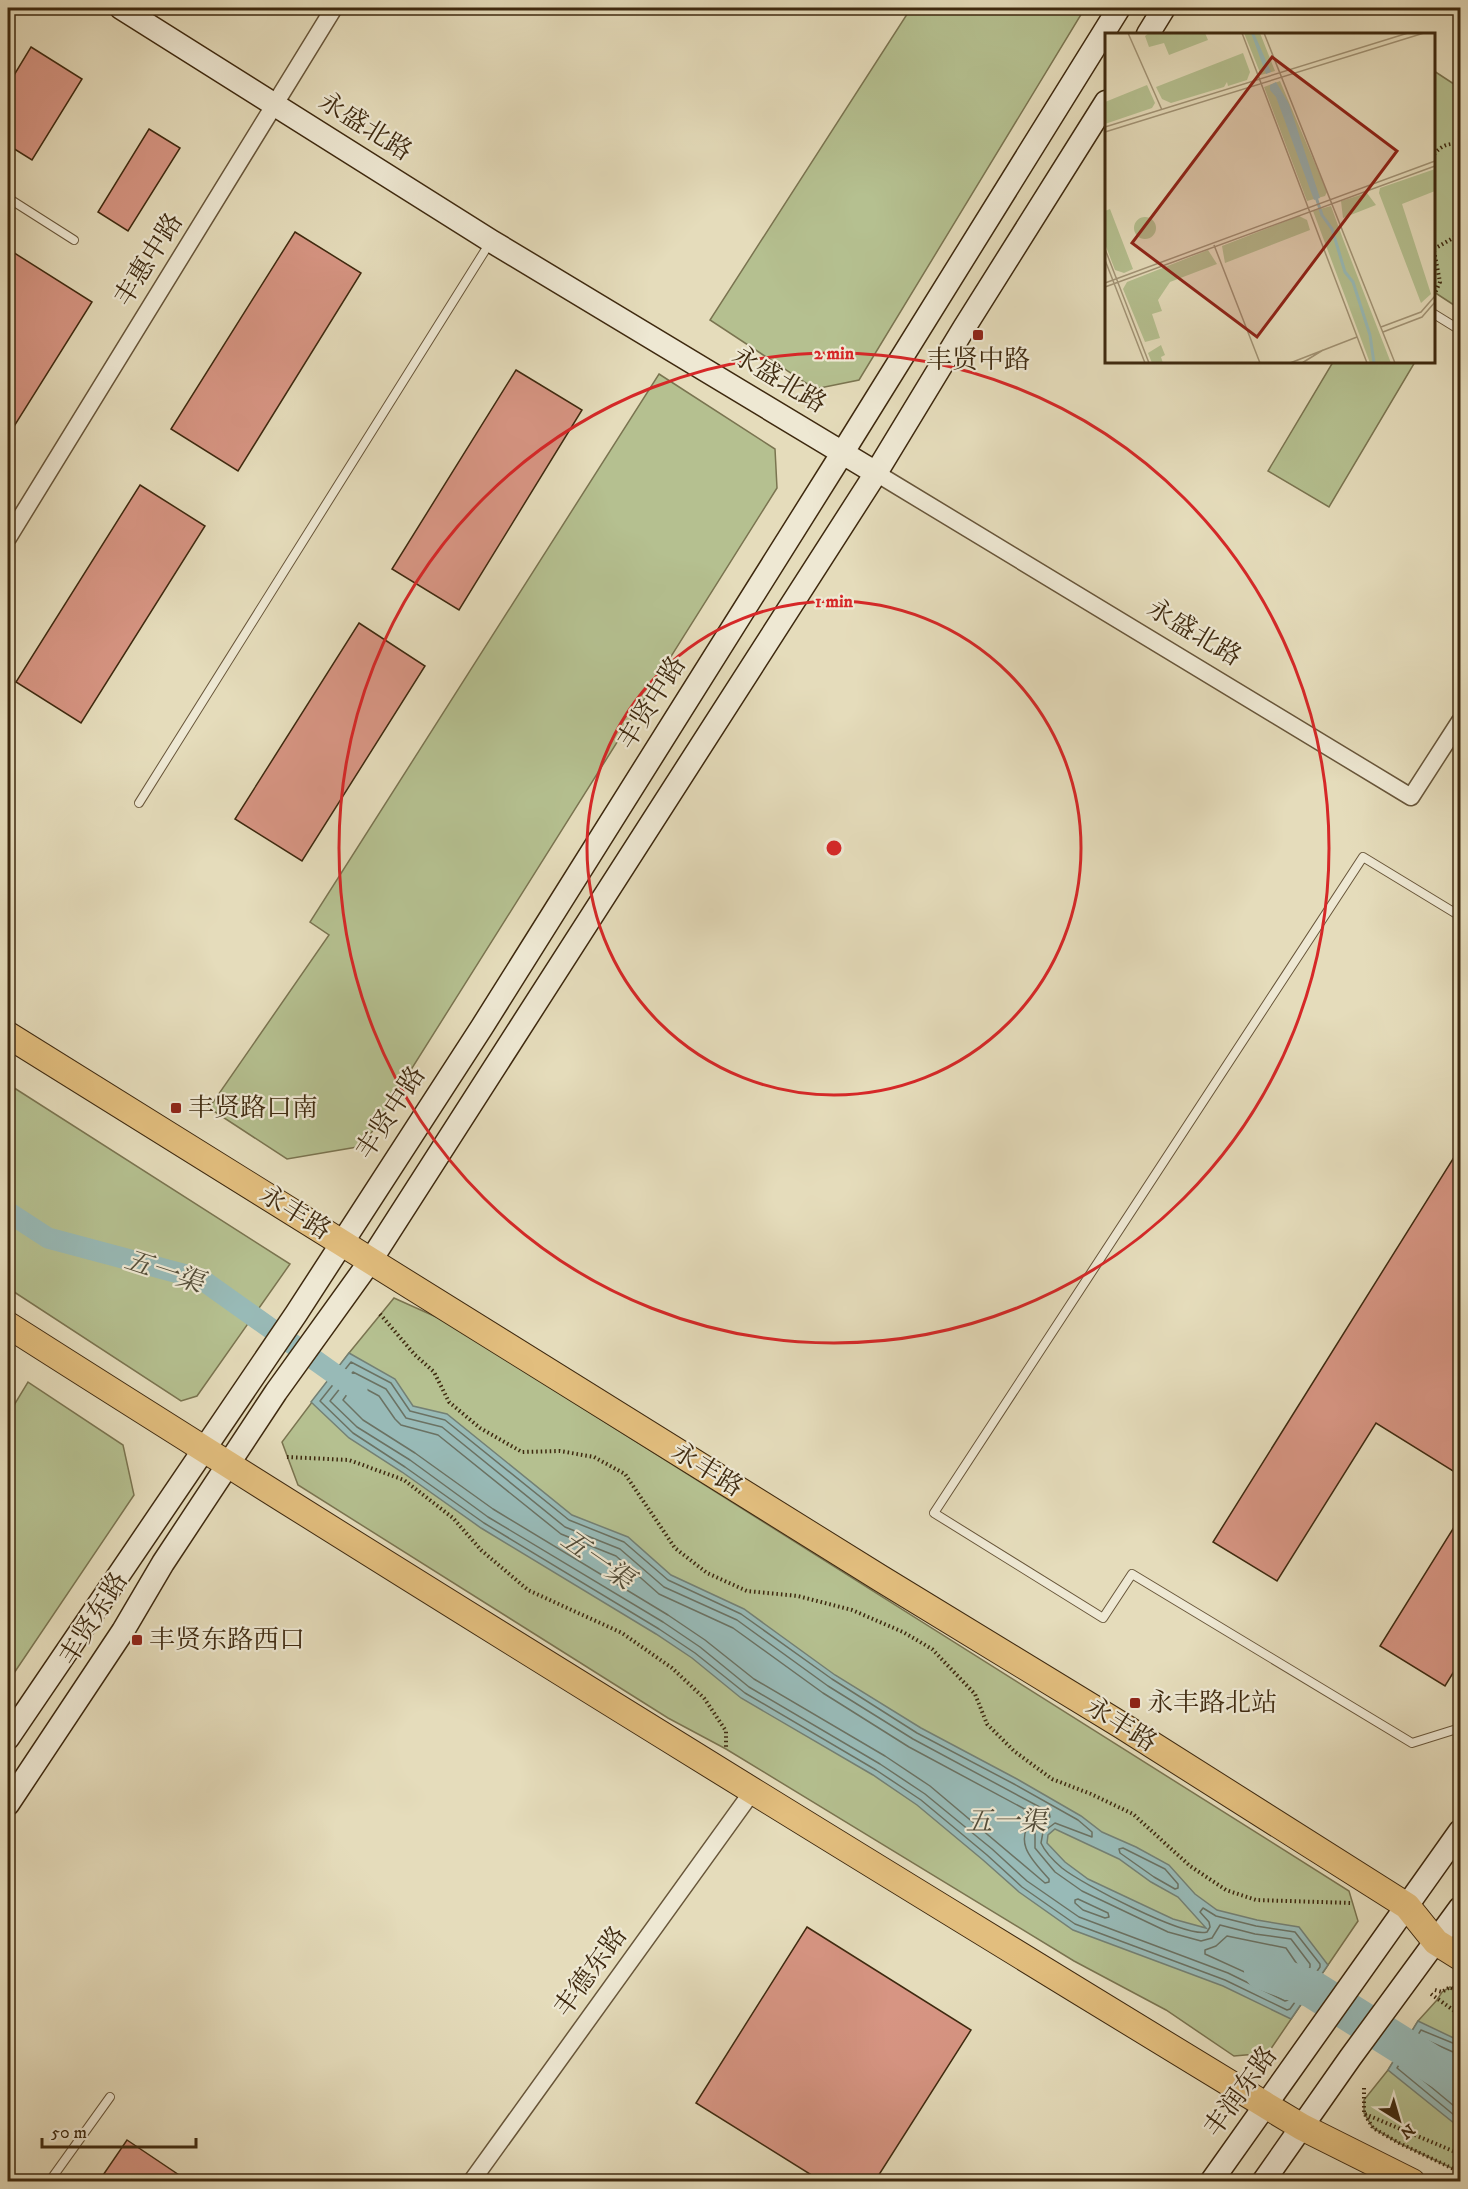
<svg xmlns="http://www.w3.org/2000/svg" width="1468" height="2189" viewBox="0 0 1468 2189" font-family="'IM FELL DW Pica','Noto Serif SC',serif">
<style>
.green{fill:#b5c090;stroke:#7a7450;stroke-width:1.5}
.water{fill:#98bab7;stroke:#748074;stroke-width:1.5;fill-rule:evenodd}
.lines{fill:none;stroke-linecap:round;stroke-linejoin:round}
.shore{stroke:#6b7263;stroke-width:1.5}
.canal{stroke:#98bab7;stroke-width:21}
.river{stroke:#98bab7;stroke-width:38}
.building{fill:#d79583;stroke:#3e290f;stroke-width:1.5}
.lane-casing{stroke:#68563a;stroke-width:10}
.street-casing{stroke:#68563a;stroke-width:19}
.secondary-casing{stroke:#3e290f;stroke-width:25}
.primary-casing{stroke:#3e290f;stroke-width:28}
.path{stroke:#3e290f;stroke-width:4;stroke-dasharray:1.5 3;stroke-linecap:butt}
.lane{stroke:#eee8d3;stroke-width:8}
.street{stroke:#eee8d3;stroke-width:16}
.secondary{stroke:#eee8d3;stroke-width:22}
.primary{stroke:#e2be7e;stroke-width:26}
.ring{fill:none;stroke:#d62828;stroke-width:3}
.poi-dot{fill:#8f2418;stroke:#eee8d3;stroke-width:2}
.labels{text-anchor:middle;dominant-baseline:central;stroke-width:4.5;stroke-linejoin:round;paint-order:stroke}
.street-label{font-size:26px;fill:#3e290f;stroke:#eee8d3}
.poi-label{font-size:26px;fill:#3e290f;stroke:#eee8d3;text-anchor:start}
.water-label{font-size:27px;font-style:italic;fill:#544d39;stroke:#eee8d3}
.inset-river{fill:none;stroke:#98bab7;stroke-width:3}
.inset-road{fill:none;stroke:#a29476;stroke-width:1.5}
.view{fill:#8f2418;fill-opacity:0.15;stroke:#8f2418;stroke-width:3}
.inset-edge{fill:none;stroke:#3e290f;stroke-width:3}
.centre{fill:#d62828;stroke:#eee8d3;stroke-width:3}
.ring-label{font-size:18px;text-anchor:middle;font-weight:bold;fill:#d62828;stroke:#eee8d3;stroke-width:4.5;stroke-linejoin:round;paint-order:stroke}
</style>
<rect width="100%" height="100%" fill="#e5dcbb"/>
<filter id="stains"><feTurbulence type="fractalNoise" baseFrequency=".00333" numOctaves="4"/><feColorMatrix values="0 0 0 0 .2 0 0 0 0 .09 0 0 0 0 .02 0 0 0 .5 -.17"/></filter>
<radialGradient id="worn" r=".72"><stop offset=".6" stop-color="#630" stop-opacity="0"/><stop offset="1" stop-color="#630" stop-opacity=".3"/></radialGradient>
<path class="green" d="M911,8H1085L859,380L815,389L710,320Z
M1434,71L1460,88V309L1434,292Z
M1333,362H1415L1329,507L1268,471Z
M659,374L775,449L777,488L363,1146L287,1159L209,1108L329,935L310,922Z
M8,1084L290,1264L197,1396L181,1401L8,1288Z
M394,1298L443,1320L1349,1891L1358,1921L1268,2053L1234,2056L1166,2010L1074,1961L726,1749L668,1718L298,1485L282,1442L349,1353Z
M28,1382L123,1445L134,1495L8,1682V1415Z
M1450,1987L1460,1993V2172L1399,2143L1373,2128L1364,2113V2100L1388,2070L1418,2021L1437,2000L1442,1992Z"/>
<path class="water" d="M349,1353L395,1379L413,1406L447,1414L572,1515L628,1537L671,1575L744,1609L835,1675L921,1728L1017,1779L1081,1816L1102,1832L1136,1847L1169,1865L1195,1894L1217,1910L1257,1920L1299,1927L1328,1965L1291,2019L1223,1986L1073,1930L1019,1892L983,1860L917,1805L873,1775L741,1698L692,1658L656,1634L481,1528L402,1472L349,1438L311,1402ZM1055,1829L1119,1859L1151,1882L1178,1897L1206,1928L1173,1919L1088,1879L1065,1862L1047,1843L1048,1835Z
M1418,2021L1460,2041V2128L1388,2070Z"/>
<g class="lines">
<path class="shore" d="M351,1362L391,1383L410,1411L445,1420L569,1520L624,1542L668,1580L741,1614L832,1679L917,1733L1014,1784L1078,1820L1092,1832V1837L1055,1823L1043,1832L1041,1843C1045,1852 1055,1862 1062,1868C1082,1884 1185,1938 1207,1932L1210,1927L1209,1922L1200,1912L1203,1908L1216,1916L1256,1926L1295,1932L1320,1964V1967L1290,2009L1287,2010L1225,1980L1075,1924L1022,1887L987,1855L921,1800L876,1770L745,1693L695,1653L659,1629L484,1523L405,1467L353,1433L320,1401Z
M353,1372L386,1389L406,1418L442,1427L565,1527L620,1549L664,1587L737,1620L828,1686L913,1739L1049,1812L1050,1817L1035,1830V1848L1055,1872L1082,1891L1168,1932L1201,1941L1212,1938L1220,1925L1255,1934L1291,1939L1310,1964V1967L1288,2000L1285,2001L1228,1973L1079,1917L1027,1881L992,1849L925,1794L880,1764L749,1687L700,1647L663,1622L488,1517L410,1460L357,1427L330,1401Z
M355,1383L379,1396L395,1419L401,1425L438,1435L561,1534L616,1556L659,1594L733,1628L823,1693L909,1747L1032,1813L1034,1817C1012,1842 1032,1860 1049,1879V1882L1045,1883L930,1786L885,1756L754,1679L705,1640L668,1615L493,1509L415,1453L363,1420L343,1400Z
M1123,1848L1165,1869L1178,1884V1888L1175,1889L1154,1877L1120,1853L1119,1849Z
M1078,1899L1108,1913L1109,1917L1105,1918L1083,1910L1075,1903V1900Z
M1227,1936L1286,1948L1299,1967L1282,1989L1205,1954V1950L1216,1946Z
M1460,2046L1421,2030L1397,2068L1460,2120
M1460,2054L1453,2052L1424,2039L1407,2067L1460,2111
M1460,2063L1452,2062L1428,2051L1419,2065L1460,2099"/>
<path class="canal" d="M8,1212L48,1238L201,1279L357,1390"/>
<path class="river" d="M1263,1971L1312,1989L1460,2082"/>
</g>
<path class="building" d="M31,47L82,79L32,160L8,145V85Z
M149,129L180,148L128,231L98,212Z
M295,232L361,273L238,471L171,429Z
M8,249L92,302L8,436Z
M516,370L582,410L459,610L392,569Z
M140,485L205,526L81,723L16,682Z
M359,623L425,666L302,861L235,819Z
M1461,1146V1476L1376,1423L1277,1581L1213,1542Z
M1461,1516V1660L1445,1686L1380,1646Z
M807,1927L971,2030L875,2181H821L696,2103Z
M127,2140L188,2181H99Z"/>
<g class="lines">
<g class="lane-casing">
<path id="lane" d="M8,198L74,240
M1434,314L1460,330
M139,803L491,241
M1460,916L1363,857L934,1513L1103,1618L1132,1574L1412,1743L1460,1728
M49,2182L110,2097"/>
</g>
<g class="street-casing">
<path id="street" d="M876,473L1411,797L1460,721
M8,538L334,8
M471,2182L752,1792"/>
</g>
<g class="secondary-casing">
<path id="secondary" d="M121,8L491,241L876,473
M1148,34L1164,8
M8,1738L296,1314L482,1027L843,452L1119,8
M8,1804L123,1631L163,1563L276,1392L371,1260L876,473L964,328L1106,102
M1211,2182L1460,1831
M1263,2182L1350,2058L1460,1908"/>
</g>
<g class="primary-casing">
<path id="primary" d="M8,1035L880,1578L1121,1725L1407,1906L1436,1942L1460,1957
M8,1325C424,1590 845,1849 1267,2106L1302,2127L1412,2182"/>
</g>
<path class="path" d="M1434,154C1442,145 1449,143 1460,144
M1434,249L1460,234
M1434,251L1440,282L1435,293
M380,1314L415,1355L434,1372L449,1402L480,1428L522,1452L560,1451L594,1457L625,1474L675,1548L707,1573L747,1591L798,1596L852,1610L903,1632L932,1649L975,1694L987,1724L1014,1751L1052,1779L1091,1794L1133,1814L1190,1866L1226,1890L1256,1900L1352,1903
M287,1457L349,1460L404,1480L453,1518L481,1550L528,1590L622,1633L672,1668L704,1698L726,1731V1748
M1435,1990L1442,1992L1450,1987L1460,1993
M1431,1994L1460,2015
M1364,2088V2113L1373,2128L1399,2143L1460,2172
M1365,2114L1460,2154"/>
<use href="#lane" class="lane"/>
<use href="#street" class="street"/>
<use href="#secondary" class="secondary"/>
<use href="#primary" class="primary"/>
</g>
<g class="ring">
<circle cx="834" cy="848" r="247"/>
<circle cx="834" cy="848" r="495"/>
</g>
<g class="poi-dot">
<rect x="972" y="329" width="12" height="12" rx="3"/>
<rect x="170" y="1102" width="12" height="12" rx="3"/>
<rect x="131" y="1634" width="12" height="12" rx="3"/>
<rect x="1129" y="1697" width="12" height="12" rx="3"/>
</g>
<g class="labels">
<g class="street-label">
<text transform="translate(365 127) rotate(32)">永盛北路</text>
<text transform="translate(149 260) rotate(-58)">丰惠中路</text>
<text transform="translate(779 380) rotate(31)">永盛北路</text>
<text transform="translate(1194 633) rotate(31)">永盛北路</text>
<text transform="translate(652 703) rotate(-58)">丰贤中路</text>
<text transform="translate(391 1113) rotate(-57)">丰贤中路</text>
<text transform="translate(295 1213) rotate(32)">永丰路</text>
<text transform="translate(707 1470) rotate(32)">永丰路</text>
<text transform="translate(94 1619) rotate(-58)">丰贤东路</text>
<text transform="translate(1121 1725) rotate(32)">永丰路</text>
<text transform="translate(591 1972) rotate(-54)">丰德东路</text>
<text transform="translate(1241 2092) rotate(-54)">丰润东路</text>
</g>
<g class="poi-label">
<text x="978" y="360" text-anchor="middle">丰贤中路</text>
<text x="188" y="1108">丰贤路口南</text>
<text x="149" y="1640">丰贤东路西口</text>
<text x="1147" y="1703">永丰路北站</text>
</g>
<g class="water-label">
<text transform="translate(164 1272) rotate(18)">五一渠</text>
<text transform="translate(597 1560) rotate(35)">五一渠</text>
<text x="1006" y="1822">五一渠</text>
</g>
</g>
<g transform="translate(1105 33)">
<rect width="330" height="330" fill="#e5dcbb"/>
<path d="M44,0H100L103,7L64,22L59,10L44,14L40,3ZM139,0H155L170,38L156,42ZM138,20L145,39L142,47L123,53L122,49L119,54L66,70L57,66L51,54ZM175,48L222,159L220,163L202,168L159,54ZM42,52L50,70L47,75L0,91V69ZM330,136V158L297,171L326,261L316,270L274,160L275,155ZM262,160L271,172L238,185L236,168ZM226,173L238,206L286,330H265L208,178ZM5,176L28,236L19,240L10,237L0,211V178ZM194,183L202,187L205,197L120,230L117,213ZM29 195a11 11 0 1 1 22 0a11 11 0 1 1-22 0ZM103,217L112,231L65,249L53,267L57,278L47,281L55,305L40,309L18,256L22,249ZM56,312L60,322L56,324L58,330H47L43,320Z" fill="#b5c090"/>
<path d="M146,0H149L166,39L161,41ZM171,49L184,71L215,165L209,167L171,64L165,57V52Z" fill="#98bab7"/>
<path class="inset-river" d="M211,164L217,182L227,196L240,239L248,249L265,302L269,330"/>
<path class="inset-road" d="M23,0L57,77M137,0L262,330M159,0L290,330M0,94L303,0M0,99L319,0M109,212L155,330M0,216L44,330M0,227L40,330M0,250L330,128M0,254L330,133M276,294L316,279L330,263M278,299L317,284L330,269M185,330L252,304M197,330L218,317"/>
<path class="view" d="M167,24L292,118L152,304L27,210Z"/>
<rect width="330" height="330" class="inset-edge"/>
</g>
<circle cx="834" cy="848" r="9" class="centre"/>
<g class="ring-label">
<text x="834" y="359">2 min</text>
<text x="834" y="607">1 min</text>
</g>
<rect width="1468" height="2189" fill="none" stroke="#e5dcbb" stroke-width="30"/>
<rect x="9" y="9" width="1450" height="2171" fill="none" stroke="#3e290f" stroke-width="3"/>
<rect x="15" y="15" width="1438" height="2159" fill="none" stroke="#3e290f" stroke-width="1.5"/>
<g transform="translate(1399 2120) rotate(143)" stroke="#eee8d3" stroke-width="4.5" paint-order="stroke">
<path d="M0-4.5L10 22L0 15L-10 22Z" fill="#3e290f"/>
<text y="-9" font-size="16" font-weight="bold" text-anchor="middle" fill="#3e290f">N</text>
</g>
<path d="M42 2138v9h154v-9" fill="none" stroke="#3e290f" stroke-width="3"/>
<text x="51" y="2138" font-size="18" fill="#3e290f" stroke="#eee8d3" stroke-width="4.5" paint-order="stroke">50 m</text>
<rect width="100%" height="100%" filter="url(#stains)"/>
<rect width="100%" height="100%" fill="url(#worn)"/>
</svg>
